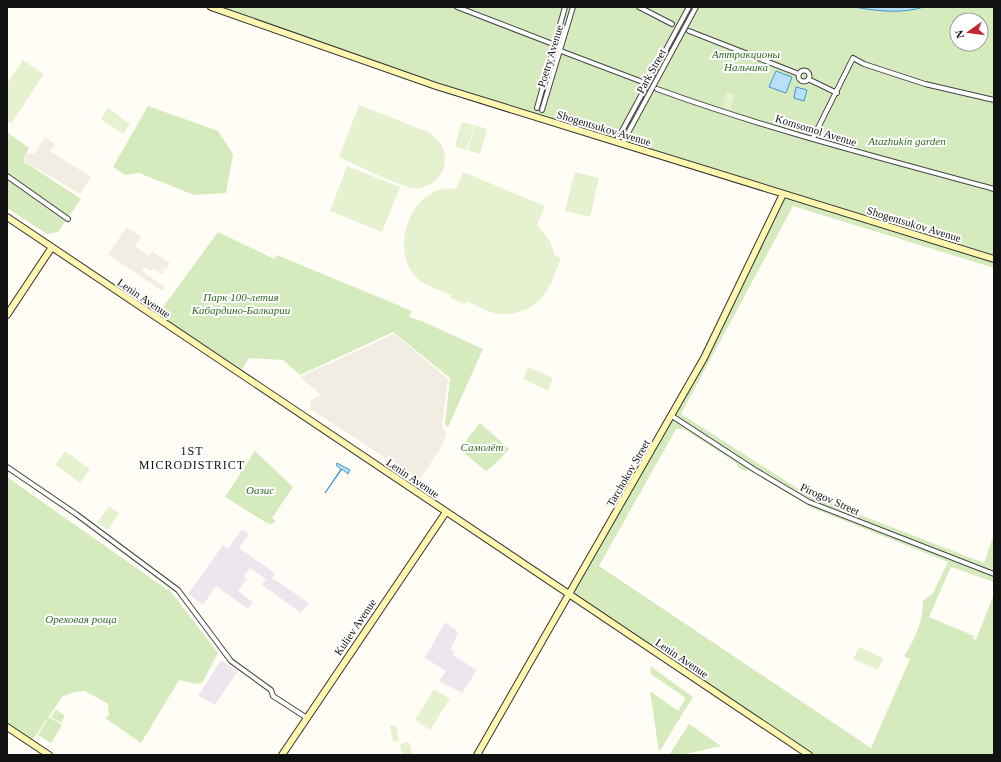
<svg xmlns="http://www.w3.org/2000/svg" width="1001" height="762" viewBox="0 0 1001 762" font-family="Georgia,serif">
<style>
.industrial{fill:#eee6ef}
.green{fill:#d5ebbd;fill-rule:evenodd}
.pitch{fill:#e6f2cf}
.plaza{fill:#f1ede2}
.water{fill:#b9e0f7;stroke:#3f96cf}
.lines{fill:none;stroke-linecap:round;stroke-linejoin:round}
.street-casing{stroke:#444;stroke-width:6}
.secondary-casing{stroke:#333;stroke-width:8}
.street{stroke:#fff;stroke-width:4}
.secondary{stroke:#fff6b0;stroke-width:6}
.labels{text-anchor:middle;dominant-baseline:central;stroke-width:4;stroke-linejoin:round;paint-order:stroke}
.park-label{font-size:11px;font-style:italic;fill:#2f6b1f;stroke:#fff}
.street-label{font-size:11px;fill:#111;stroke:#fff}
.neighbourhood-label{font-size:12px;letter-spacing:1px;fill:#111;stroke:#fff}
</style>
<rect width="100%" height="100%" fill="#fffdf5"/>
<path class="industrial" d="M242,529L249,534L239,548L275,573L272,578L309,603L301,613L262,585L266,579L250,568L244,576L247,579L238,591L253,602L248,609L216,586L203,605L188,594L223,545L228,549Z
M445,622L458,632L451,649L454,651L453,655L477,670L462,693L439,681L446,671L425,658Z
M221,660L238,671L215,705L198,696Z"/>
<path class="green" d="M211,7H994V268L793,206L681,414L797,488L845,509L984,563L994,534V582L951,567L929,617L974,636L973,639L976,640L994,594V755H809L569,594L672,416L783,194L436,86ZM957,20H981V44H957ZM676,429H684L735,462C739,469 741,471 749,470L812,508L948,562L933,593L923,601C923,622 915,639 904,656L910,659L871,748L599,566Z
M148,106L218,131L233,154L226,193L194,195L139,173L125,175L113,167Z
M7,132L29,148L23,161L81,199L58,232L47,234L7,208Z
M218,232L274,259L277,255L412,311L409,317L422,321L483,349L448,427L445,425L450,378L393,332L300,375L283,360L249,358L242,369L158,314Z
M480,423L509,449C502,458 495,464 486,471L459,449Z
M255,451L293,487L272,518L276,521L272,524L267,523L225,497Z
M7,477L172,593L218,653L202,683L197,684L179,680L141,743L105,718L109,715L108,704L85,691L75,692L63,696L32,741L7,724Z
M650,666L693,697L659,752L650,691L678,711L686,698L651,674Z
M56,709L65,716L61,723L51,717Z
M49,717L62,725L51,743L38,735Z
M689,724L721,746L681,755H669Z"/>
<path class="pitch" d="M23,60L44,74L11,124L7,121V84Z
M727,92L735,95L730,109L722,107Z
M359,105L428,132C438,139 446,147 445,160C445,176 430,189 414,188C400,187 355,164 339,157Z
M108,108L130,124L123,134L101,119Z
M462,122L474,125L467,150L455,146Z
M475,125L487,129L480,154L468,150Z
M347,166L400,187L382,232L330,211Z
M463,172L545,206L537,225L550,241L555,256L561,258L550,286H549C541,304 524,314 504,314C492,315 477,306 467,301L465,304L450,298L451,295C441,290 427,287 418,279C387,251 411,182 456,189Z
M575,172L599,178L590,217L565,211Z
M528,367L553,378L548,391L523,379Z
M65,451L90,469L80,483L55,465Z
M109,506L119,513L108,530L97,522Z
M859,647L883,658L878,670L853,659Z
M434,689L450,699L430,730L415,720Z
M396,725L399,741L393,742L390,726Z
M409,742L412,755H402L400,744Z"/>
<path class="plaza" d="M45,137L55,144L50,151L91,177L80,194L24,161L27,154L35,153Z
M127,227L141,237L135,246L149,256L152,251L170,263L166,270L162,268L161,270L164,272L163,274L153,269L151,271L145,267L142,271L165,287L162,291L108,254Z
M394,334L448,379L442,426L446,434L441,447L421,478L409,473L310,409L311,400L321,395L300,377Z"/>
<path class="water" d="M854,7H924C902,14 876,11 854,7Z
M776,71L792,77L786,93L769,87Z
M796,87L807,90L804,101L794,98Z
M337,463L350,470L348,474L342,469L325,493L341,469L336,465Z"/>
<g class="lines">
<g class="street-casing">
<path id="street" d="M457,7L558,46L561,51L640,81
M639,7L672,24
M689,31L799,74
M798.5 76a5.5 5.5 0 1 1 11 0a5.5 5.5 0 1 1-11 0Z
M808,79L837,93
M657,89C767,129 881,158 994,189
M537,108L565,7
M542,110L573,7
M813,138L853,58L864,64L925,84L994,100
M616,142L689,7
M622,144L696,7
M7,176L68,219
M672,416L755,470L809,502L994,574
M7,467L76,514L178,590L231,661L271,690L273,696L307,718"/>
</g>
<g class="secondary-casing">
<path id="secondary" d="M211,7L436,86L994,259
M7,217L809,755
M7,315L52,247
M7,727L49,755
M282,755L446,512
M477,755L704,358L783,194"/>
</g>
<use href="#street" class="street"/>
<use href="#secondary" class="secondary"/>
</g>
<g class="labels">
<g class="park-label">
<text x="746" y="54">Аттракционы<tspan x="746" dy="13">Нальчика</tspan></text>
<text x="907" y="141">Atazhukin garden</text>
<text x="241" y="297">Парк 100-летия<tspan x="241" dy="13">Кабардино-Балкарии</tspan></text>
<text x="482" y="447">Самолёт</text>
<text x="260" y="490">Оазис</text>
<text x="81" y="619">Ореховая роща</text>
</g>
<g class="street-label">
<text transform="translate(550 56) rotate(-73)">Poetry Avenue</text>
<text transform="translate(651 71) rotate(-61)">Park Street</text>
<text transform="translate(604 128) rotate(17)">Shogentsukov Avenue</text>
<text transform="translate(816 130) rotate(17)">Komsomol Avenue</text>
<text transform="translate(914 224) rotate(17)">Shogentsukov Avenue</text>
<text transform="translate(144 298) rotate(34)">Lenin Avenue</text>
<text transform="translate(628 473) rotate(-60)">Tarchokov Street</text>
<text transform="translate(413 478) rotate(34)">Lenin Avenue</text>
<text transform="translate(830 499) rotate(24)">Pirogov Street</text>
<text transform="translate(355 627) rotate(-56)">Kuliev Avenue</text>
<text transform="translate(682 658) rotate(34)">Lenin Avenue</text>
</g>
<g class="neighbourhood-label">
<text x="192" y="451">1ST<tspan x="192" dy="14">MICRODISTRICT</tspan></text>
</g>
</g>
<rect width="1001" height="762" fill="none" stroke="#111111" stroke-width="16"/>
<g transform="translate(969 32) rotate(256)"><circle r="19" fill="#ffffff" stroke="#a0a0a0"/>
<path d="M0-3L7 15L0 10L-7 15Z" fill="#c4262e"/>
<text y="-6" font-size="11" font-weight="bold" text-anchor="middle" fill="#111111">N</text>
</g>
</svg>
